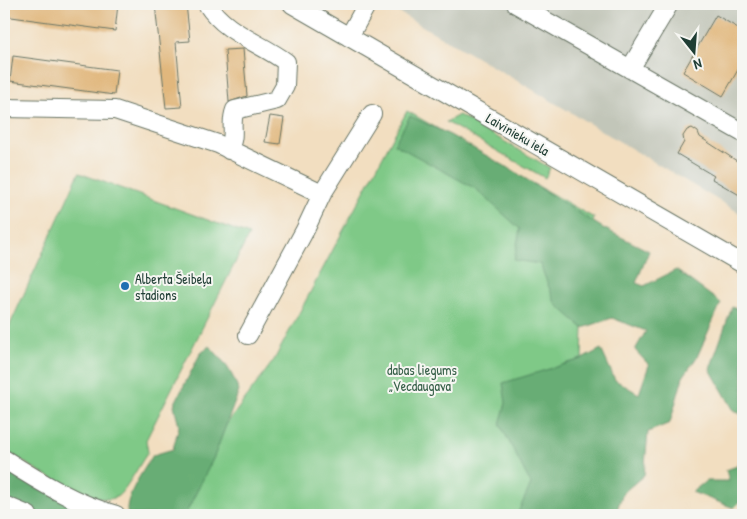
<svg xmlns="http://www.w3.org/2000/svg" width="747" height="519" viewBox="0 0 747 519" font-family="'Patrick Hand',sans-serif">
<style>
.industrial{fill:#c2c6b9}
.green{fill:#7fc987;stroke:#4f835e}
.forest{fill:#67ad74;stroke:#437554}
.building{fill:#e1b77d}
.lines{fill:none;stroke-linecap:round;stroke-linejoin:round}
.minor-casing{stroke:#697565;stroke-width:20}
.minor{stroke:#fff;stroke-width:18}
.poi-dot{fill:#1f6fb2;stroke:#f6f6f2;stroke-width:2}
.labels{text-anchor:middle;dominant-baseline:central;stroke-width:4;stroke-linejoin:round;paint-order:stroke}
.street-label{font-size:14px;fill:#1f3d34;stroke:#f6f6f2}
.poi-label{font-size:14px;fill:#1f3d34;stroke:#f6f6f2;text-anchor:start}
.park-label{font-size:14px;fill:#376049;stroke:#f6f6f2}
</style>
<rect width="100%" height="100%" fill="#f6f6f2"/>
<filter id="ink" filterUnits="userSpaceOnUse"><feTurbulence type="fractalNoise" baseFrequency=".02" numOctaves="2"/><feDisplacementMap in="SourceGraphic" scale="10" xChannelSelector="R" yChannelSelector="G"/><feConvolveMatrix kernelMatrix="1 2 1 2 8 2 1 2 1" color-interpolation-filters="sRGB"/></filter>
<filter id="wash" filterUnits="userSpaceOnUse"><feTurbulence type="fractalNoise" baseFrequency=".0096" numOctaves="4" result="noise"/><feDisplacementMap in="SourceGraphic" scale="20" xChannelSelector="R" yChannelSelector="G"/><feGaussianBlur stdDeviation="1.12" result="paint"/><feColorMatrix in="noise" values="0 0 0 0 0 0 0 0 0 0 0 0 0 0 0 0 0 1.4 0 .05"/><feComposite in="paint" operator="in"/></filter>
<g filter="url(#wash)">
<rect width="100%" height="100%" fill="#f2dec0"/>
<path class="industrial" d="M384,4H743V215L533,90Z"/>
<path class="green" d="M407,111L594,218L574,320L583,328L582,359L565,364L526,515H173L197,464L274,360Z
M459,115L550,168L545,178L446,122Z
M79,173L249,235L146,440L148,452C141,462 126,490 118,496C99,512 23,461 4,450V338Z"/>
<path class="forest" d="M410,116L450,135L505,166L603,228L649,251L636,283L644,286L676,270L721,303L697,357L683,377L670,423L648,432L644,475L623,493L615,515H517L531,484L500,424L506,403L503,383L582,359L601,349L615,380L639,394L649,365L635,350L646,331L612,318L583,328L555,303L540,264L514,260L520,229L476,189L394,144Z
M732,307L743,312V416L733,409L710,369Z
M209,346C224,360 232,372 239,391L214,457L185,515H128C122,500 145,468 153,455L173,449L179,426L174,405L200,354Z
M742,457L743,499L734,508L692,492L706,481H729L726,470L737,466Z
M4,470L109,515H34L4,501Z"/>
<g id="blocks">
<path class="building" d="M4,4H118L115,31L4,16Z
M155,4H186L190,41L176,42L182,107L166,108Z
M716,15L743,31V61L723,96L683,72Z
M243,49L247,96L229,102L225,50Z
M13,56L117,70L114,95L10,81Z
M270,116L284,118L280,144L265,142Z
M692,128L698,132L700,137L743,165V197L712,179L714,176L677,154L684,142L683,136L687,130Z"/>
</g>
</g>
<g filter="url(#ink)">
<use href="#blocks" fill-opacity="0" stroke="#697565" stroke-width="1"/>
<g class="lines">
<g class="minor-casing">
<path id="minor" d="M207,4C225,33 259,42 286,62L285,86L277,100L235,110C229,126 237,132 229,150
M292,4L743,264
M516,4L743,133
M349,37L367,4
M630,69L669,4
M4,108L115,110L218,144L322,194L305,230L248,335
M322,194L372,114
M4,459C38,481 76,504 116,515
M4,505L28,515"/>
</g>
<use href="#minor" class="minor"/>
</g>
</g>
<circle class="poi-dot" cx="125" cy="286" r="5"/>
<g class="labels">
<g class="street-label">
<text transform="translate(518 134) rotate(30)">Laivinieku iela</text>
</g>
<g class="poi-label">
<text x="135" y="278">Alberta Šeibeļa<tspan x="135" dy="16">stadions</tspan></text>
</g>
<g class="park-label">
<text x="422" y="369">dabas liegums<tspan x="422" dy="16">„Vecdaugava”</tspan></text>
</g>
</g>
<rect width="747" height="519" fill="none" stroke="#f6f6f2" stroke-width="20"/>
<g transform="translate(694 52) rotate(163)" stroke="#f6f6f2" stroke-width="4" paint-order="stroke">
<path d="M0-4L9 19L0 12L-9 19Z" fill="#1f3d34"/>
<text y="-8" font-size="14" font-weight="bold" text-anchor="middle" fill="#1f3d34">N</text>
</g>
</svg>
